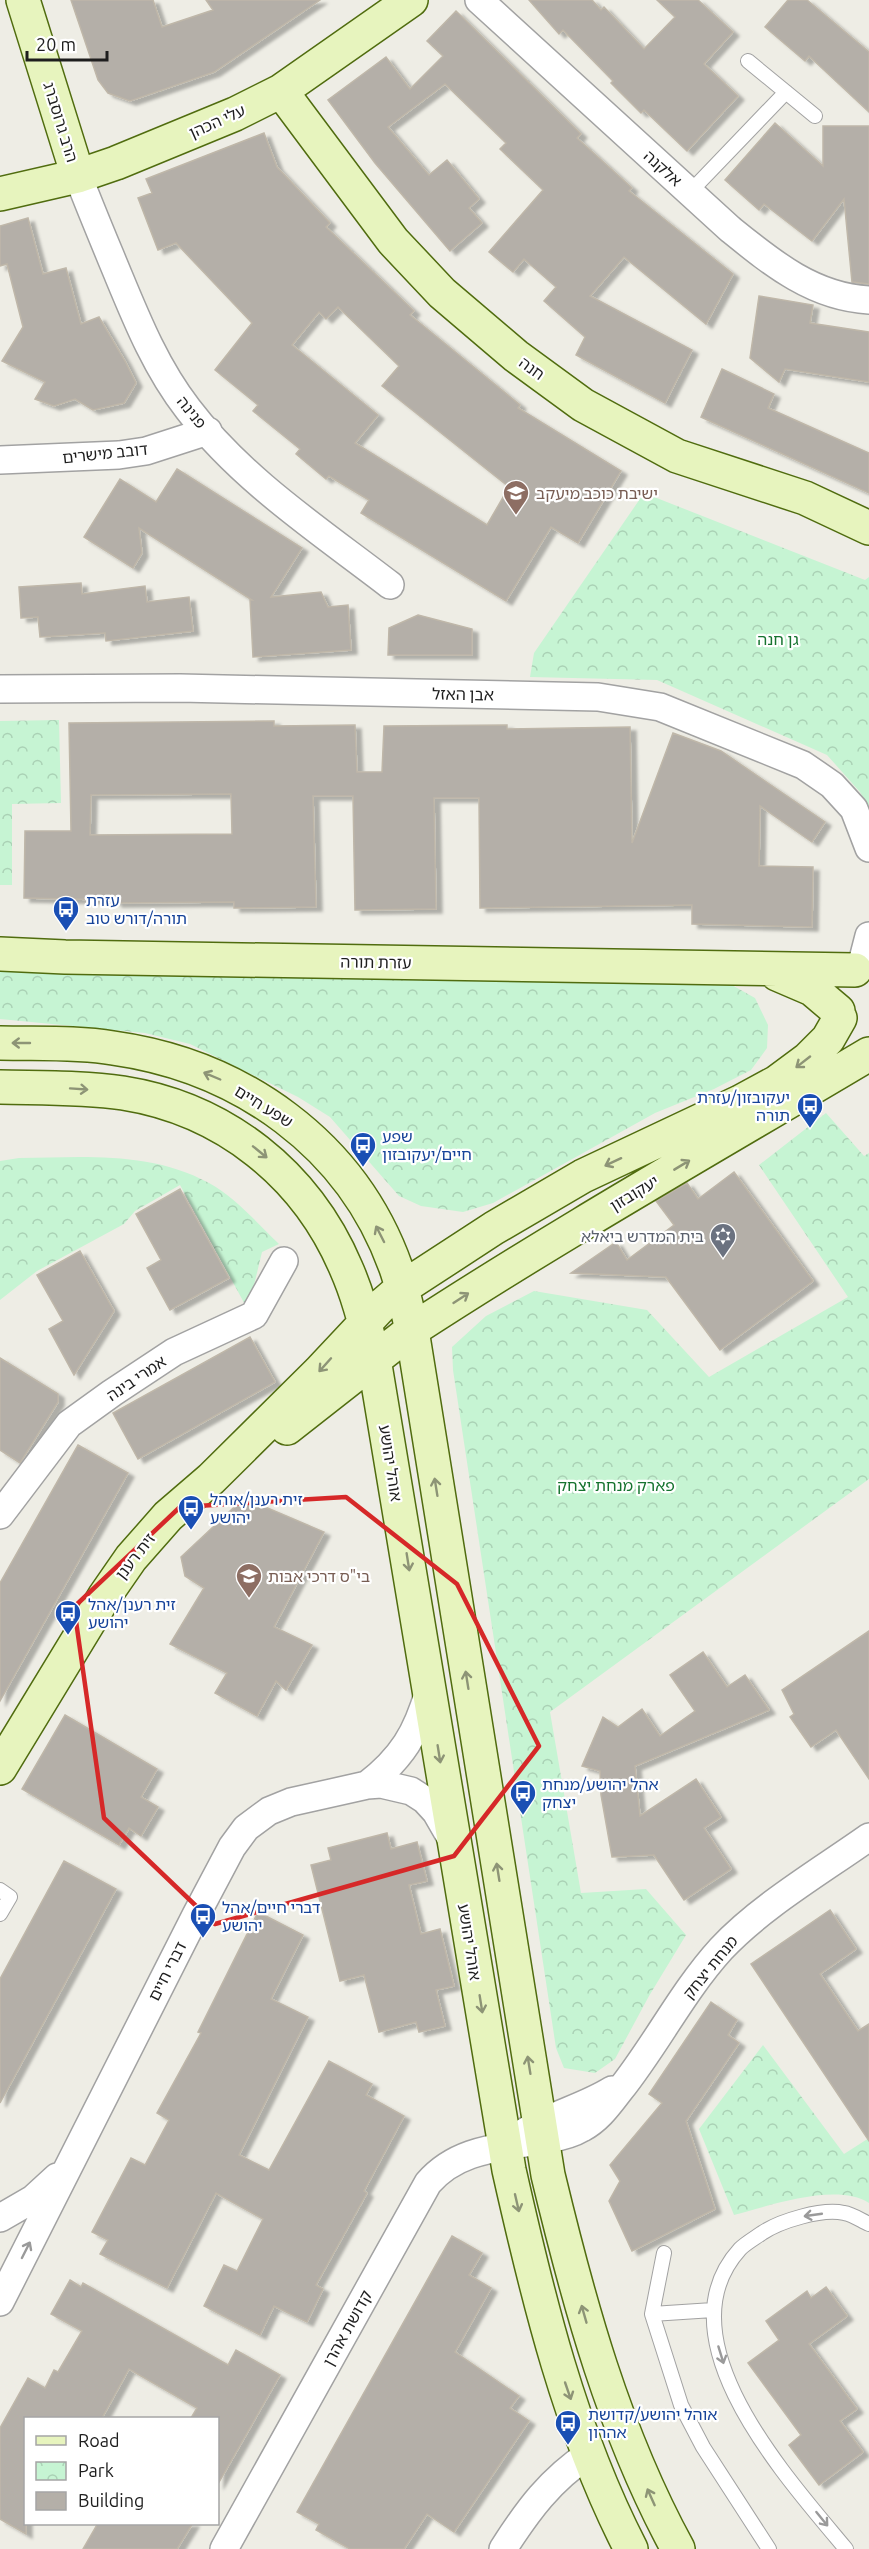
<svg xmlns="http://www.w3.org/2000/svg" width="869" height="2549" viewBox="0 0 869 2549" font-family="Ubuntu,'Noto Sans Hebrew',sans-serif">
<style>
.park{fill:url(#park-crowns)}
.building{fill:#b4afa8;stroke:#bfb7a9;stroke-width:1.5;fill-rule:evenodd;filter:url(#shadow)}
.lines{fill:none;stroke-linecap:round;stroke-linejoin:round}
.lane-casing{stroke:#a2a2a2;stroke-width:16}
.street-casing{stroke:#a2a2a2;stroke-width:30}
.secondary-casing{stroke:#506c0f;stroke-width:36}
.lane{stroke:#fff;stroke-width:14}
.street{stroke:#fff;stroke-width:27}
.secondary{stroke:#e7f4be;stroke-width:33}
.oneway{stroke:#8d9476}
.oneway2{stroke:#9a9a9a}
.marked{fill:none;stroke:#d62828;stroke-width:4.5;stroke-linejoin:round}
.labels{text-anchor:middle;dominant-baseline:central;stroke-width:4.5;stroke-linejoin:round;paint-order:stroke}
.street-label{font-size:16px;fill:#1e1e1e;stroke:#fff}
.education-label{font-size:16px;fill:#785e54;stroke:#fff;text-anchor:start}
.park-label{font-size:16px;fill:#16732f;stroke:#fff}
.transit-label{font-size:16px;fill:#164399;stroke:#fff;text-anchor:start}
.worship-label{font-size:16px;fill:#5b616d;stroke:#fff;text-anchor:end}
</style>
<defs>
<pattern id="park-crowns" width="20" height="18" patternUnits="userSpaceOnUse" patternTransform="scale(1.5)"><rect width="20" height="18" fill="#c6f4d3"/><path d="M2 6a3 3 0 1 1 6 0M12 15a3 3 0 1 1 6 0" fill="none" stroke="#aad1b5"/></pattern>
<filter id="shadow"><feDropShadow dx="6" dy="4" stdDeviation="1.5" flood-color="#0004"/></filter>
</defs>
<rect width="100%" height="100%" fill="#eeede5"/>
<path class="park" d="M644,493L865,580L869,577V808L860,792L827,755L657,680L530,677L534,653Z
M59,720L61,803L12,804V885H0V721Z
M0,971L730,984L755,998L768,1025L767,1048L751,1070L714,1089L655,1113L493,1203L463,1212L421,1206L399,1196L330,1117L298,1097L190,1044L145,1033L0,1019Z
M826,1113L864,1156L869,1153V1479L550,1712L581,1893L646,1889L686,1935L649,1996L615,2059L595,2073L564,2068L556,2048L453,1370L452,1347L486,1316L534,1291L647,1310L709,1377L848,1297L759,1165Z
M19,1158C83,1157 151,1151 209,1183C236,1198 257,1223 279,1244L262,1252L248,1310L180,1185L135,1211L124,1224L37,1271L0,1300V1161Z
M763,2045L844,2154L869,2138V2203C836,2182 769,2206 734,2215L699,2129Z"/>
<path class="building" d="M71,0H153L162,27L213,10L206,0H320L214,72L130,101L108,93L98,80Z
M529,0H592L601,10L604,7L644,49L675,17L657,0H698L733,32L704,64L738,96L687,151L644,110L641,113L611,83L613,81L563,30L559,34Z
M788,0H807L869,52V112L809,56L805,61L765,27Z
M456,11L581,134L577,138L632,188L629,191L733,274L706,324L624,257L590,296L692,350L665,403L576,355L585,337L544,301L556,287L524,259L513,272L489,252L543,190L500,149L506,143L445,84L388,127L429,175L447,160L479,199L469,208L482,223L450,251L375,163L328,100L386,57L410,89L443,56L427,41Z
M775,123L823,166V126H869V284L852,282L844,199L812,241L764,204L759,210L725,180Z
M264,133L277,167L330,223L326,227L414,311L410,315L520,405L518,408L621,471L578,543L551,527L506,601L361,513L369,500L329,476L326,479L296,454L300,449L253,411L258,405L215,370L252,323L176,243L158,250L138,198L152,193L146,179ZM338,307L399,366L382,386L509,487L487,525L355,443L378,415L292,345L319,312L326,319Z
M28,218L43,274L66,268L81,324L99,317L125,361L136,383L124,403L93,410L75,399L54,406L35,399L45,382L2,361L23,327L7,264L0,266V226Z
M759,296L813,305L810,323L869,332V382L785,369L779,382L750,358Z
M722,369L774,394L768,408L869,453V493L701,417Z
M177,469L302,548L271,597L321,592L328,607L348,605L351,650L253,657L250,600H252L139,528L142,553L133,568L84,537L120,479L156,502Z
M81,583L82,594L145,586L147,602L189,597L193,631L106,641L105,633L40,637L38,617L21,618L19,587Z
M418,615L472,629V655H388L389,628Z
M274,721V726L355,725L357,772H382L384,726L507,725V729L630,727L632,843L673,733L721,751L825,822L812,842L760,806L759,866L813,867L812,927L692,924V905L480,908L479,798H434L436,909L355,910L353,796H313L316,907L234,908V902L116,903V900L24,898L25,831H71L69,723ZM231,794L232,834L90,835L91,795Z
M734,1172L813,1281L720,1350L666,1277L571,1273L616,1242L627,1260L674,1225L656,1201L687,1183L698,1199Z
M180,1189L229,1278L170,1310L147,1268L161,1260L136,1214Z
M80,1251L114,1311L74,1375L49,1329L63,1321L37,1275Z
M250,1337L275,1382L138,1459L113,1413Z
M0,1358L58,1394V1402L20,1463L0,1450Z
M78,1445L128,1473L0,1701V1583Z
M244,1498L324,1532L274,1627L312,1645L286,1690L276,1681L257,1716L215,1693L227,1673L170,1644L204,1588L185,1576L181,1557Z
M869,1631V1779L836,1730L811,1747L790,1717L794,1714L782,1690Z
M703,1652L727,1687L745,1675L769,1710L635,1766L640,1816L696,1779L721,1817L704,1828L731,1869L684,1900L654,1855L612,1857L601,1795L600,1771L582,1766L603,1717L618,1727L642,1709L660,1736L695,1711L670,1675Z
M65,1715L157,1769L141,1797L158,1807L141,1836L129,1828L119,1845L22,1789Z
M387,1833L391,1849L417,1842L427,1881L409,1885L421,1934L440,1929L454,1986L436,1990L445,2026L419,2032L416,2022L379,2032L364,1975L340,1981L311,1865L331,1860L328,1848Z
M64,1861L116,1889L0,2103V1979Z
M830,1910L856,1949L820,1974L858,2031L869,2024V2141L751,1964Z
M258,1912L303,1935L271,1999L308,2017L239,2155L269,2170L329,2061L372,2084L366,2095L404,2116L364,2191L367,2193L316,2285L323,2289L307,2322L274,2306L260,2335L204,2306L224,2265L237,2271L263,2219L216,2193L167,2288L100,2254L108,2240L92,2232L131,2158L145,2165L169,2120L157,2113L201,2033L198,2032Z
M711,2002L737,2020L728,2035L739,2043L686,2121L715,2209L632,2251L609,2201L620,2181L610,2165L662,2103L649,2094Z
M452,2236L482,2253L469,2275L491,2288L455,2352L519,2396L510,2408L529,2421L454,2532L427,2514L404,2549H350L316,2530L319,2524L297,2512Z
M70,2280L81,2287L83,2283L228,2365L236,2350L280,2375L218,2484V2418H191L197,2408L129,2369L102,2418H26V2534L0,2519V2428L28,2378L45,2388L54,2370L58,2372L82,2331L51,2314Z
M826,2287L847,2316L809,2344L857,2409L840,2421L863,2452L819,2485L789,2445L801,2435L748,2363L779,2340L766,2321L807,2291L811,2298Z
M98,2523H193L177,2549H83Z"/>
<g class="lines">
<g class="lane-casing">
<path id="lane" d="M748,61L815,116
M690,192L786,92
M0,1890L10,1897L0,1914
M664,2253L652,2314L681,2405L703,2447L769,2549
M652,2314L713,2310
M846,2549C790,2481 658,2339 740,2249C746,2243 755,2238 762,2233C780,2221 822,2208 844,2213C852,2214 862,2221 869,2224"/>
</g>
<g class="street-casing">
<path id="street" d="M479,0L730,229C772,263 813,297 869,300
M78,176C91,210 105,243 119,277C138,323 157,369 188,409C242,480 320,531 390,585
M0,460L119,455L146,451L208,431
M0,689L180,688L598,697L660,707L803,765L832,785L854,809L869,848
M861,967L869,936
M0,1515L69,1424L112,1393L174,1352L254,1315L284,1261
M367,1785C402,1758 417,1733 429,1691
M523,2133C550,2115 583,2108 612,2090
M0,2218L33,2199L57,2177
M0,2302L196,1915L232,1847L246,1828L269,1811L291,1802L367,1785L381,1784L411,1791L425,1800L436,1812L451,1838
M224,2549L428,2183C459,2147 504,2148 548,2139C560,2137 572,2134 582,2128C599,2119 609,2104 620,2090C656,2045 682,1992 721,1949C760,1907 821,1871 869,1837
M503,2549C528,2510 550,2480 589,2454"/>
</g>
<g class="secondary-casing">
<path id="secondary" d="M23,0L78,176
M281,91L393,241L442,293L516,356L583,405L677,456L805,498L869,528
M0,194L78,176L116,163L235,114L281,91L411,0
M0,954L65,957L855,970
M777,974L812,989L838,1011
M0,1043C38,1044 76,1042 113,1048C241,1066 352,1144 396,1268C403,1288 407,1309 412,1330L548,2175C579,2304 614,2432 678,2549
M0,1087C41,1088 82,1087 123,1093C224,1109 306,1174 346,1268C359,1297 366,1328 374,1359L509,2170C538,2299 570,2431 631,2549
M287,1428L412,1330C561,1233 716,1145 869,1054
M0,1768L104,1597L131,1558L168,1516L211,1479L319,1372L380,1307L402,1288L494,1228L583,1176L740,1102L777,1082L808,1059L828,1039L840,1018"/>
</g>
<use href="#lane" class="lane"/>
<use href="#street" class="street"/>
<use href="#secondary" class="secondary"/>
</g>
<defs><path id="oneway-shaft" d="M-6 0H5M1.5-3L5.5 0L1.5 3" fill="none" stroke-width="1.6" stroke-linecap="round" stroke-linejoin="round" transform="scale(1.5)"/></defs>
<g class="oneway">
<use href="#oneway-shaft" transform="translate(21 1043) rotate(-180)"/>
<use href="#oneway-shaft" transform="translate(803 1062) rotate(142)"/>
<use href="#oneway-shaft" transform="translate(212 1076) rotate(-157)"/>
<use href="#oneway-shaft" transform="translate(79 1089) rotate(4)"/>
<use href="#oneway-shaft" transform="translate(260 1152) rotate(39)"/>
<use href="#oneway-shaft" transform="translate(613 1162) rotate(155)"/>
<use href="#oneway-shaft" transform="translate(682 1165) rotate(-31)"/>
<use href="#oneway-shaft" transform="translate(380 1234) rotate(-117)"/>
<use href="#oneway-shaft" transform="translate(461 1298) rotate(-33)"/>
<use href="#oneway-shaft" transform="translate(325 1365) rotate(132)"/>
<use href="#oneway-shaft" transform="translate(436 1487) rotate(-99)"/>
<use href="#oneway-shaft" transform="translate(408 1562) rotate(81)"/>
<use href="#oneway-shaft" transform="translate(467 1680) rotate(-99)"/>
<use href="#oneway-shaft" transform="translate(439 1754) rotate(81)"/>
<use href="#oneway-shaft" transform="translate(498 1872) rotate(-99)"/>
<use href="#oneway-shaft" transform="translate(481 2004) rotate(81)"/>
<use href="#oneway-shaft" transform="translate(529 2065) rotate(-99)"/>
<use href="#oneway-shaft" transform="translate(517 2203) rotate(77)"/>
<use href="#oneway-shaft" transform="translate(584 2314) rotate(-106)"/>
<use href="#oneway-shaft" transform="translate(568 2391) rotate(71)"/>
<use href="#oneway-shaft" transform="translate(651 2497) rotate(-114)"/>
</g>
<g class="oneway2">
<use href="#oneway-shaft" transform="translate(813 2215) rotate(172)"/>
<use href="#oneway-shaft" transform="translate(26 2250) rotate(-63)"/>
<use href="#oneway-shaft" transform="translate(721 2355) rotate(73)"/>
<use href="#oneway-shaft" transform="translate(822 2519) rotate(51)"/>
</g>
<path class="marked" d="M346,1497L457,1584L539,1746L454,1856L215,1924L104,1818L74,1607L180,1507Z"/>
<defs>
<g id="school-pin" transform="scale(1.35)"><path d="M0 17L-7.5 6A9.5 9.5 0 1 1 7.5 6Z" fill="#8d6e63" stroke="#fff"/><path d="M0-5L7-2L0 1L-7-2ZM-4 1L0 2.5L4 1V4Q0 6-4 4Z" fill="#fff"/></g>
<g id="bus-pin" transform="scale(1.35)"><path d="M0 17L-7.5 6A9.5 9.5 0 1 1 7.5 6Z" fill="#1a4fb4" stroke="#fff"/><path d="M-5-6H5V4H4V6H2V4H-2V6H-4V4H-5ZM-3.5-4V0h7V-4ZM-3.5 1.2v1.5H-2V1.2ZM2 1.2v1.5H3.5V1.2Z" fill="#fff"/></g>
<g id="synagogue-pin" transform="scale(1.35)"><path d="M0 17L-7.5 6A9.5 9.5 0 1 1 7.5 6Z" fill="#6b7280" stroke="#fff"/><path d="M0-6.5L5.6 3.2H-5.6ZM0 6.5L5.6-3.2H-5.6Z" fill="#fff"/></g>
</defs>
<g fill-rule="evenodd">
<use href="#school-pin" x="516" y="493"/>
<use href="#bus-pin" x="66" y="909"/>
<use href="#bus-pin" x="810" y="1106"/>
<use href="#bus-pin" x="363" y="1145"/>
<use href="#synagogue-pin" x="723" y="1236"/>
<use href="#bus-pin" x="191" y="1508"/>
<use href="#school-pin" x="249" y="1576"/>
<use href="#bus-pin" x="68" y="1613"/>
<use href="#bus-pin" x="523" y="1793"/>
<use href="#bus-pin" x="203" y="1916"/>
<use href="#bus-pin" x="568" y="2423"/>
</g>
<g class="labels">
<g class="street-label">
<text transform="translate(217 121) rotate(-24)">עלי הכהן</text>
<text transform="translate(61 122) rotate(73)">הרב גרוסברג</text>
<text transform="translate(663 168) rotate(42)">אלקנה</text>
<text transform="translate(532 368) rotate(36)">חנה</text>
<text transform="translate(192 412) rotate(51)">פנינה</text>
<text transform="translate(105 453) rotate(-6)">דובב מישרים</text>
<text transform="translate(463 694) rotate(1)">אבן האזל</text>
<text transform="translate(376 962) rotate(1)">עזרת תורה</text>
<text transform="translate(264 1106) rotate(32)">שפע חיים</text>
<text transform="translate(634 1193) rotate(-31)">יעקובזון</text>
<text transform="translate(136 1378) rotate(-34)">אמרי בינה</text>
<text transform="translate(391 1463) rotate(81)">אוהל יהושע</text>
<text transform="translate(135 1556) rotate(-52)">זית רענן</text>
<text transform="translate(470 1942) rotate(81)">אוהל יהושע</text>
<text transform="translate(710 1967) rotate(-51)">מנחת יצחק</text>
<text transform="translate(167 1971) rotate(-63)">דברי חיים</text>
<text transform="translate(347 2328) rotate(-61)">קדושת אהרן</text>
</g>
<g class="education-label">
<text x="536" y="493">ישיבת כוכב מיעקב</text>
<text x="268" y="1576">בי"ס דרכי אבות</text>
</g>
<g class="park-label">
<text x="778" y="639">גן חנה</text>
<text x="616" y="1485">פארק מנחת יצחק</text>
</g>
<g class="transit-label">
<text x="86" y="900">עזרת<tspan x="86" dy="18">תורה/דורש טוב</tspan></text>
<text x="790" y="1097" text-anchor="end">יעקובזון/עזרת<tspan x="790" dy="18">תורה</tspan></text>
<text x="382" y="1136">שפע<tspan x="382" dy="18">חיים/יעקובזון</tspan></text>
<text x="210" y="1499">זית רענן/אוהל<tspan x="210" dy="18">יהושע</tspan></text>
<text x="88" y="1604">זית רענן/אהל<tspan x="88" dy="18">יהושע</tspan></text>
<text x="542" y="1784">אהל יהושע/מנחת<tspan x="542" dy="18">יצחק</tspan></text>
<text x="222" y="1907">דברי חיים/אהל<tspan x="222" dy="18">יהושע</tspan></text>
<text x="588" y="2414">אוהל יהושע/קדושת<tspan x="588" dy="18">אהרון</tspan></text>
</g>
<g class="worship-label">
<text x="704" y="1236">בית המדרש ביאלא</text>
</g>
</g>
<rect x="24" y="2417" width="195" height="108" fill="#ffffff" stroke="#a5a5a5" stroke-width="1.5"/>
<rect x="36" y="2436" width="30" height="9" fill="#e7f4be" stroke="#a5a5a5" stroke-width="1.5"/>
<text x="78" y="2447" font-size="18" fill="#1e1e1e">Road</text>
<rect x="36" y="2462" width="30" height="18" fill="url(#park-crowns)" stroke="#a5a5a5" stroke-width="1.5"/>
<text x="78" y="2477" font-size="18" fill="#1e1e1e">Park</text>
<rect x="36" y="2492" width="30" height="18" fill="#b4afa8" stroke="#a5a5a5" stroke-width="1.5"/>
<text x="78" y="2507" font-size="18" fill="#1e1e1e">Building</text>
<path d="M27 51v9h80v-9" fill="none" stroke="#1e1e1e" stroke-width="3"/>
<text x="36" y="51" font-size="18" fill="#1e1e1e" stroke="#ffffff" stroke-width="4.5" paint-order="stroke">20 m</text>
</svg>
